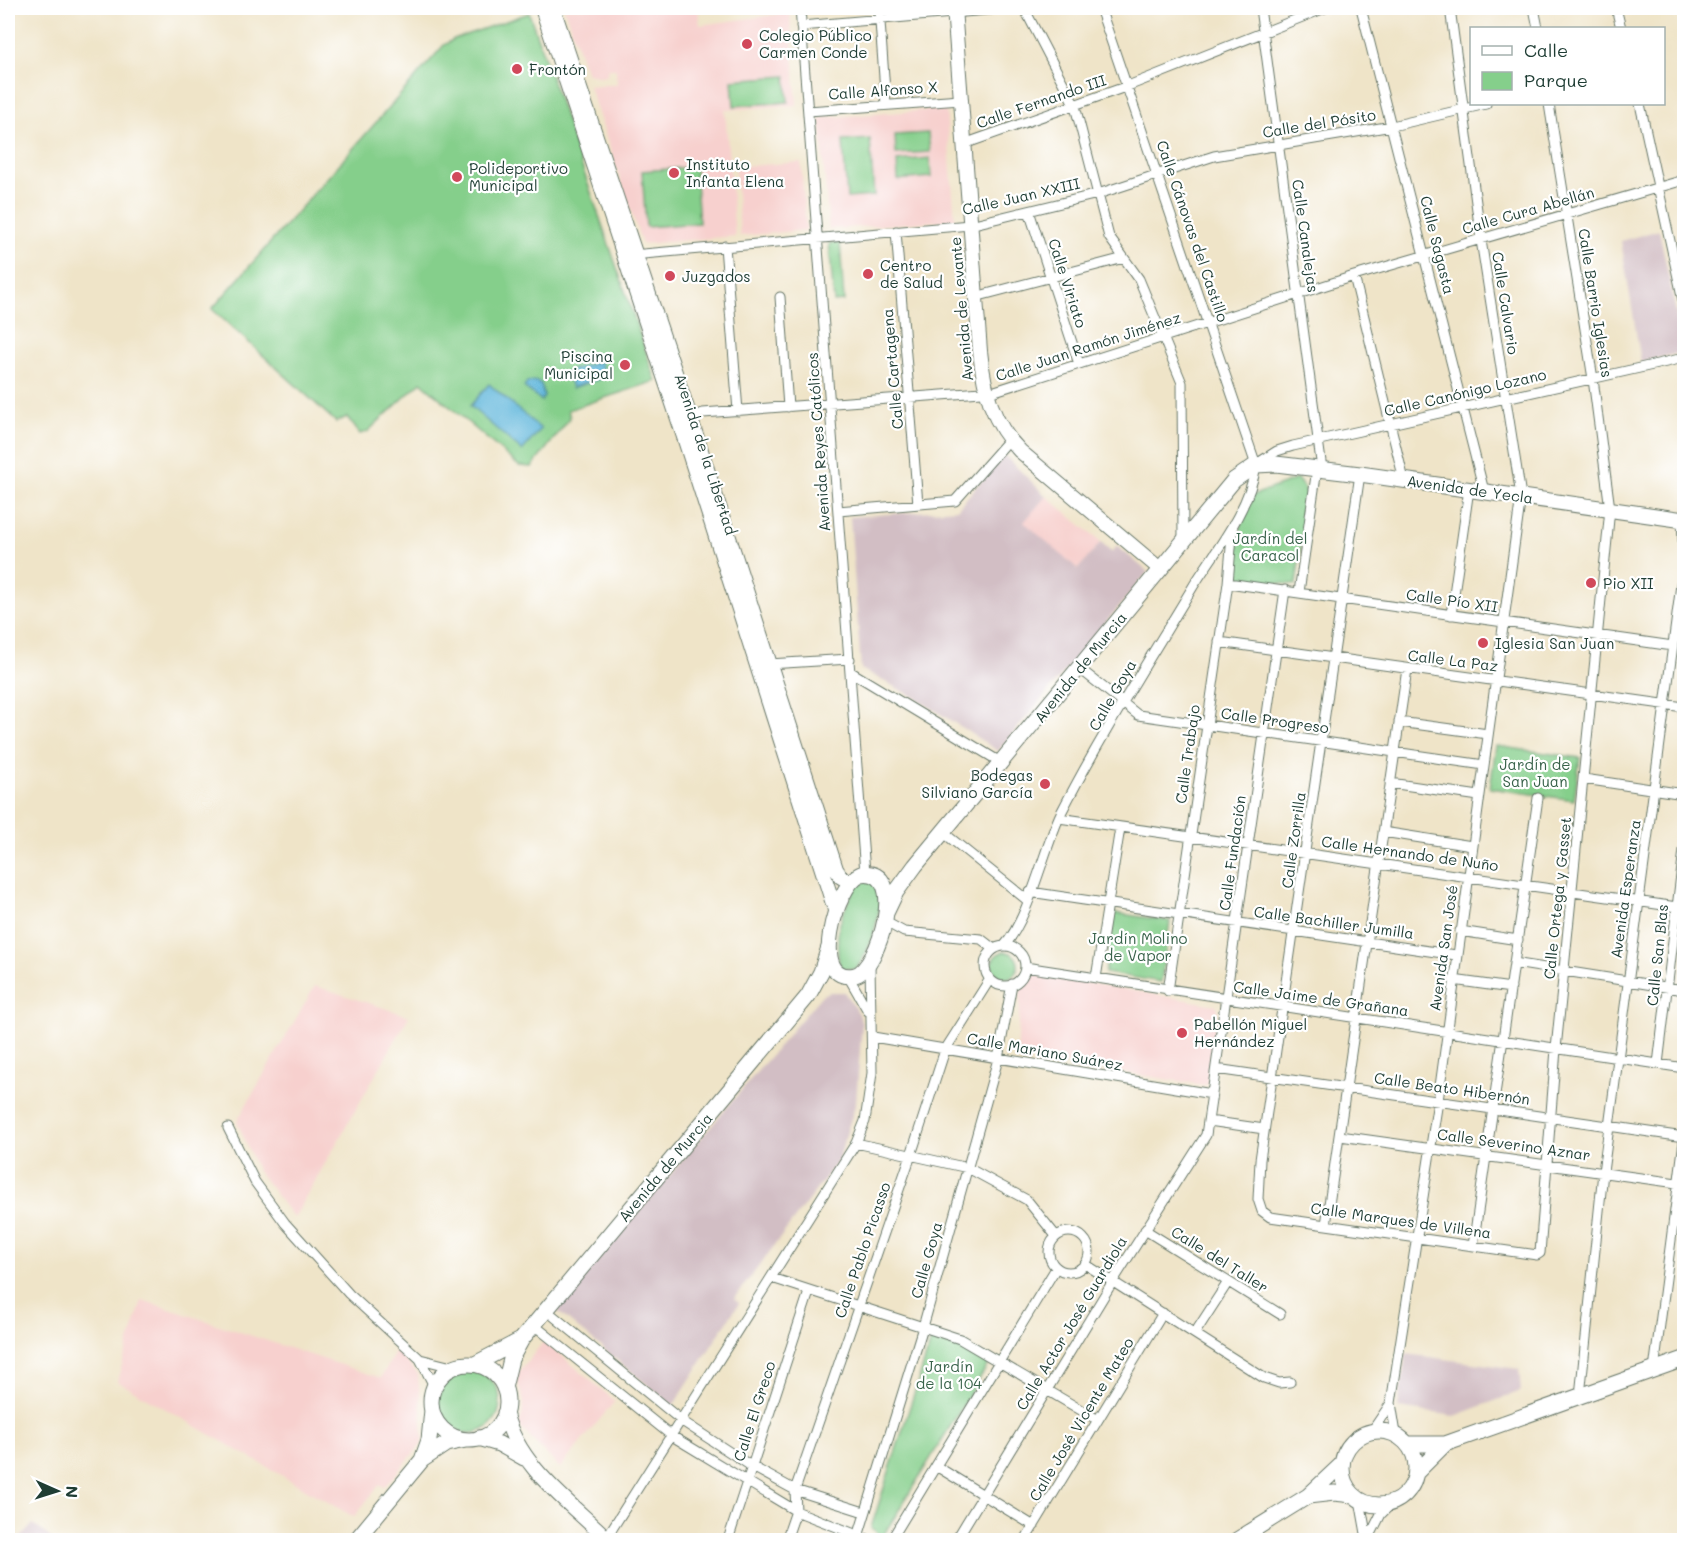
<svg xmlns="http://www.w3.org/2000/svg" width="1692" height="1548" viewBox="0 0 1692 1548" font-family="Mali,sans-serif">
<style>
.built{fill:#f7d0ce}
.industrial{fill:#d2bec4}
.green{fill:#85cf8b;stroke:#528660;stroke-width:1.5}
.water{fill:#5eb6db;stroke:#3e7a88;stroke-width:1.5}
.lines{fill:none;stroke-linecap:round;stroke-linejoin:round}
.street-casing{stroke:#687768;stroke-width:11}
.secondary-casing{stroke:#687768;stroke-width:16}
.primary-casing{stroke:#687768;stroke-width:17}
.street{stroke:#fff;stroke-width:9}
.secondary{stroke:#fff;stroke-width:14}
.primary{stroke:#fff;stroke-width:15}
.poi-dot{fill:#d1495b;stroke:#fff;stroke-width:2}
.labels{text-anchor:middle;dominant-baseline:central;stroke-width:4.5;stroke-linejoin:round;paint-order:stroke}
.poi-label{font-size:15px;fill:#1f3d34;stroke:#fff;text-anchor:start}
.street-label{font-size:15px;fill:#1f3d34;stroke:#fff}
.park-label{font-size:15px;fill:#38624a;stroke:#fff}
</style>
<rect width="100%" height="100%" fill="#fff"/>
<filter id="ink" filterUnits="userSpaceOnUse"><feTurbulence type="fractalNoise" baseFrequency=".0167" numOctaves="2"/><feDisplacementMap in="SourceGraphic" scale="12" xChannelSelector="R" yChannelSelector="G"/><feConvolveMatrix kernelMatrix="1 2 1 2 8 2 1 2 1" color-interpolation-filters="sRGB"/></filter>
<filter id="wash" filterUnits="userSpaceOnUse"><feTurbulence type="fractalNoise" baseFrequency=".008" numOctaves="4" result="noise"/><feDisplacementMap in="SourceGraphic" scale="24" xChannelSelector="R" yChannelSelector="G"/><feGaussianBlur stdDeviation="1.35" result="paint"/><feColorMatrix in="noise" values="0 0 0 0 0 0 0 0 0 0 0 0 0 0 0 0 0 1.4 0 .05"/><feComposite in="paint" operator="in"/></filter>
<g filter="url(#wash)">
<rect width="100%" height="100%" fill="#efe4c8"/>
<path class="built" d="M564,8H698L700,25L790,13L797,105L725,110L735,236L642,244L589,86L617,84L616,69H608L607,75L603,77L587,74Z
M946,109L955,220L829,229L820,118Z
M801,162L806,230L740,236L735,167Z
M1046,496L1101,542L1078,569L1023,522Z
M1031,973L1215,1005L1218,1008L1207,1083L1204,1085L1017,1056L1021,986Z
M315,986L409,1016L294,1218L257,1170L237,1121Z
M142,1300L381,1378L396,1351L418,1374L423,1437L421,1445L384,1487L380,1484L354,1517L117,1381Z
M544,1341L615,1401L560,1468L518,1425L522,1417L524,1402L516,1376Z"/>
<path class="industrial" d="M1659,230L1684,352L1641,362L1621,241Z
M1004,455L1046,496L1024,522L1078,569L1101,542L1112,552L1117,546L1148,572L998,751L916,698L861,669L850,517L957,509Z
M830,992H844L859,1014L862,1024L856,1102L838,1161L734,1299L739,1303L673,1406L556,1310L822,995Z
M1406,1354L1519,1369L1521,1391L1455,1416L1398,1408Z
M33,1524L53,1540H19Z"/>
<path class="green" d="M529,13L656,381L568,410L570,418L532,467L519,466L421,382L367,432L360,434L347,417L336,422L212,309L444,45L454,39Z
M786,76L788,102L734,106L732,80Z
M928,133L930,152L896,154L895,135Z
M870,139L874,196L847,198L843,141Z
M930,158L931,177L898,180L897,161Z
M695,167L699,223L646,227L642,171Z
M840,242L844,301L834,302L829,243Z
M1297,479L1308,493L1296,585L1238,578L1234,573L1244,508L1251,496Z
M1496,746L1580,758L1574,800L1490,788Z
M871,880L882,894C877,921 873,946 856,969L840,968C833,931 841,916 857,883Z
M1114,913L1170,921L1161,982L1105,973Z
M992 965a13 13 0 1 1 26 0a13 13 0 1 1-26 0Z
M932,1338L955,1346L989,1363L883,1536L871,1528Z
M438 1402a31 31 0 1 1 62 0a31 31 0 1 1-62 0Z"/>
<path class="water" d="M600,361L605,377L572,388L567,372Z
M536,381L541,384L544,396L542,401L524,387L527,382Z
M489,384L541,429L522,451L470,406Z"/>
</g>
<g filter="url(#ink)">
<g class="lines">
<g class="street-casing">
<path id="street" d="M800,8L865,873
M879,8L886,105
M1024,8L1075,106L1109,237L1139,279L1182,383L1183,541
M1260,8L1322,469
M1361,8L1484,491
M1534,8L1538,28
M1616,8L1621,28
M801,26L1011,8
M1640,104L1684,305
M808,111L961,100
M964,144L1128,86L1325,8
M1029,211L1079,364
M896,231L918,504
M725,246L738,411
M632,255L970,225L1098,194L1214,156L1392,126L1486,104
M1354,276L1404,480
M780,297L788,407
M975,297L1124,258
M685,418L703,413L995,391L1354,276L1684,180
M1258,463L1277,451L1293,446L1684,358
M1360,474L1260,1160L1258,1199L1262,1211L1270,1217L1537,1255L1540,1253L1556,1049L1610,509L1593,379L1549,104
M838,511L955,501L1009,440
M1228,583L1673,646
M1299,592L1317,469
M1451,615L1469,489
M1219,642L1684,707
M769,664L850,659
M1079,668L1138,715L1484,765
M851,672L1002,763
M1399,722L1488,734
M1584,779L1684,794
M1390,783L1479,796
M1059,818L1684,908
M1383,832L1472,846
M944,833L1027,900
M1030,892L1456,955
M884,921L904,932L981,939L994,949
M1460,931L1518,940
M1004,946C1029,919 1044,848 1061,813C1101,735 1149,660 1194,585C1217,549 1250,508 1256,465L1100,8
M985 966a20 20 0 1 1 40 0a20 20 0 1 1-40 0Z
M1514,963L1684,990
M1025,967L1684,1068
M848,976L868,1011
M1096,978L1120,828
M1453,980L1511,988
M1168,991L1228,583L1233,524
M873,1037L1212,1094
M1658,1064L1684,850
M1216,1069L1684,1137
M1209,1121L1264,1129
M228,1128L255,1182L285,1223L349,1294L420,1359L434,1386
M1340,1136L1684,1184
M856,1143L968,1168L1027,1200L1056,1236
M1326,1225L1407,669
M1145,1230L1280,1314
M1049 1252a20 20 0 1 1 40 0a20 20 0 1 1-40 0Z
M1473,1246L1538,798
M1085,1264L1264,1378L1279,1383L1290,1382
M772,1278L960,1339L1098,1420
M546,1310L682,1421L751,1466L795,1490L864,1512
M534,1325L672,1436L796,1511L870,1540
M1195,1333L1228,1282
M420,1359L452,1367
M1654,1370L1684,1141
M1580,1396L1603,1172L1684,562L1682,520
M1372,1431L1391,1403
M1396,1434L1391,1403L1438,1101L1521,496L1481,240L1450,8
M936,1466L1034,1526
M1360,1500L1367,1539
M605,1540L856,1143L865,1121L872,1073L870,964
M728,1540L809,1292
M786,1540L796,1511L795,1490L911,1155L945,1050L990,979
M857,1540L923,1327L998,1059L1012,984
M891,1540L1056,1268
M956,1540L1113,1281L1206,1135L1285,590
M1025,1540L1163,1313
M1368,1540L1381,1514L1392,1503"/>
</g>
<g class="secondary-casing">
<path id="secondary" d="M542,8L684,437L836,913
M553,8L695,432L836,869L841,877L850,882
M954,8L980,351C984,390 992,423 1020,451L1160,569"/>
</g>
<g class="primary-casing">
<path id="primary" d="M861,874C910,865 878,971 855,975C808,986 835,884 861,874Z
M886,913L896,892L915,866L1234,480L1256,465L1276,464L1360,474L1684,520
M475,1364L519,1341
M431 1402a38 38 0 1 1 76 0a38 38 0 1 1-76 0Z
M504,1388L511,1359L522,1339L808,996L821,972L829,947
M505,1413C518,1467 571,1503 608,1540
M1342 1468a37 37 0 1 1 74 0a37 37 0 1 1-74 0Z
M479,1438L499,1444L524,1458
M1408,1444H1445L1684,1359
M422,1460L429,1440L432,1410
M1416,1473L1445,1444
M1308,1496L1334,1493L1353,1495
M356,1540L422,1460L446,1444L466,1440
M1237,1540L1308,1496L1342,1464"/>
</g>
<use href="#street" class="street"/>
<use href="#secondary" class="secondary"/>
<use href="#primary" class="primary"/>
</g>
</g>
<g class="poi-dot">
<circle cx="747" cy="44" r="6"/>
<circle cx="517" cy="69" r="6"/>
<circle cx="674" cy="173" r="6"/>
<circle cx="457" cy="177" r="6"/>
<circle cx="868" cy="274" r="6"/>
<circle cx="670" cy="276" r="6"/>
<circle cx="625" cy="365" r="6"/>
<circle cx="1591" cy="583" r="6"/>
<circle cx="1483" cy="643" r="6"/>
<circle cx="1045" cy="784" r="6"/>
<circle cx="1182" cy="1033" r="6"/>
</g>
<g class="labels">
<g class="poi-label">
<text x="759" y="35">Colegio Público<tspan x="759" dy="17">Carmen Conde</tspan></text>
<text x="529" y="69">Frontón</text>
<text x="686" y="164">Instituto<tspan x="686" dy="17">Infanta Elena</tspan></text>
<text x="469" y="168">Polideportivo<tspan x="469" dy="17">Municipal</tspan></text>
<text x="880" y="265">Centro<tspan x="880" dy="17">de Salud</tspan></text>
<text x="682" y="276">Juzgados</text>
<text x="613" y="356" text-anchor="end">Piscina<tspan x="613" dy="17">Municipal</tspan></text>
<text x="1603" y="583">Pio XII</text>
<text x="1495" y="643">Iglesia San Juan</text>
<text x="1033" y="775" text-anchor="end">Bodegas<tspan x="1033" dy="17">Silviano García</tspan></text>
<text x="1194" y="1024">Pabellón Miguel<tspan x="1194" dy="17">Hernández</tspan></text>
</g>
<g class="street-label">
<text transform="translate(883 90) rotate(-4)">Calle Alfonso X</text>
<text transform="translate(1041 101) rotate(-19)">Calle Fernando III</text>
<text transform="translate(1319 123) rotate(-9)">Calle del Pósito</text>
<text transform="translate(1021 196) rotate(-13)">Calle Juan XXIII</text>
<text transform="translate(1528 210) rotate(-16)">Calle Cura Abellán</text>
<text transform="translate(1193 231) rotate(71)">Calle Cánovas del Castillo</text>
<text transform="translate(1306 236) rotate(82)">Calle Canalejas</text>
<text transform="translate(1438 245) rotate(76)">Calle Sagasta</text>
<text transform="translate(1068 283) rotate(72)">Calle Viriato</text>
<text transform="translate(1506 303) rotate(81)">Calle Calvario</text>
<text transform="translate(1596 303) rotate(81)">Calle Barrio Iglesias</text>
<text transform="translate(961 309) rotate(-95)">Avenida de Levante</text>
<text transform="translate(1088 346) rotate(-18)">Calle Juan Ramón Jiménez</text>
<text transform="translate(892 369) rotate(-95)">Calle Cartagena</text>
<text transform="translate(1465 392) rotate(-13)">Calle Canónigo Lozano</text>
<text transform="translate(818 442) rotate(-94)">Avenida Reyes Católicos</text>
<text transform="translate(706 454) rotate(72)">Avenida de la Libertad</text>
<text transform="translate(1470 489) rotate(8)">Avenida de Yecla</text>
<text transform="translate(1452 600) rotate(8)">Calle Pío XII</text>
<text transform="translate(1453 660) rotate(7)">Calle La Paz</text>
<text transform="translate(1080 667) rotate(-51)">Avenida de Murcia</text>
<text transform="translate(1112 695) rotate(-60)">Calle Goya</text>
<text transform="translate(1275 720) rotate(8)">Calle Progreso</text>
<text transform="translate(1187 754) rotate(-82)">Calle Trabajo</text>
<text transform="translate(1293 840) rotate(-82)">Calle Zorrilla</text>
<text transform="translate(1232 853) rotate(-82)">Calle Fundación</text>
<text transform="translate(1410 853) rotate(8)">Calle Hernando de Nuño</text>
<text transform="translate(1625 889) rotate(-82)">Avenida Esperanza</text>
<text transform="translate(1557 898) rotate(-84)">Calle Ortega y Gasset</text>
<text transform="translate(1334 922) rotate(8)">Calle Bachiller Jumilla</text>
<text transform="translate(1443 948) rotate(-82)">Avenida San José</text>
<text transform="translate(1657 955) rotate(-84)">Calle San Blas</text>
<text transform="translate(1321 998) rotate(8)">Calle Jaime de Grañana</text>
<text transform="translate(1045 1051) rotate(10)">Calle Mariano Suárez</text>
<text transform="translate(1452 1088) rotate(8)">Calle Beato Hibernón</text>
<text transform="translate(1514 1144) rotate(8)">Calle Severino Aznar</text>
<text transform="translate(665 1167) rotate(-50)">Avenida de Murcia</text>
<text transform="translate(1401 1220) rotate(8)">Calle Marques de Villena</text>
<text transform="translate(862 1250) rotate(-71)">Calle Pablo Picasso</text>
<text transform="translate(1220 1259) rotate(32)">Calle del Taller</text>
<text transform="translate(926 1260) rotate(-74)">Calle Goya</text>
<text transform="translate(1071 1323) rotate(-59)">Calle Actor José Guardiola</text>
<text transform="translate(754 1411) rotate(-72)">Calle El Greco</text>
<text transform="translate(1081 1419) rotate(-59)">Calle José Vicente Mateo</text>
</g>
<g class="park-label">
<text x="1270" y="538">Jardín del<tspan x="1270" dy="17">Caracol</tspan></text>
<text x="1535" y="764">Jardín de<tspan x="1535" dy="17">San Juan</tspan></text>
<text x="1138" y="938">Jardín Molino<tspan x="1138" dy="17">de Vapor</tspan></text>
<text x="949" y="1366">Jardín<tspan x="949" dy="17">de la 104</tspan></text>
</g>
</g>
<rect width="1692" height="1548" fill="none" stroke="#fff" stroke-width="30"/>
<rect x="1470" y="27" width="195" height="78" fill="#ffffff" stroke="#a5b1ae" stroke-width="1.5"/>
<rect x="1482" y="46" width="30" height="9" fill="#ffffff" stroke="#a5b1ae" stroke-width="1.5"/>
<text x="1524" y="57" font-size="18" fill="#1f3d34">Calle</text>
<rect x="1482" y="72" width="30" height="18" fill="#85cf8b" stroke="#a5b1ae" stroke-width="1.5"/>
<text x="1524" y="87" font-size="18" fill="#1f3d34">Parque</text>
<g transform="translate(57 1491) rotate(93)" stroke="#ffffff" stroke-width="4.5" paint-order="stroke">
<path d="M0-4.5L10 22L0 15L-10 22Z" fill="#1f3d34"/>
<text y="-9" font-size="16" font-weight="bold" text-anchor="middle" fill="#1f3d34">N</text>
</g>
</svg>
